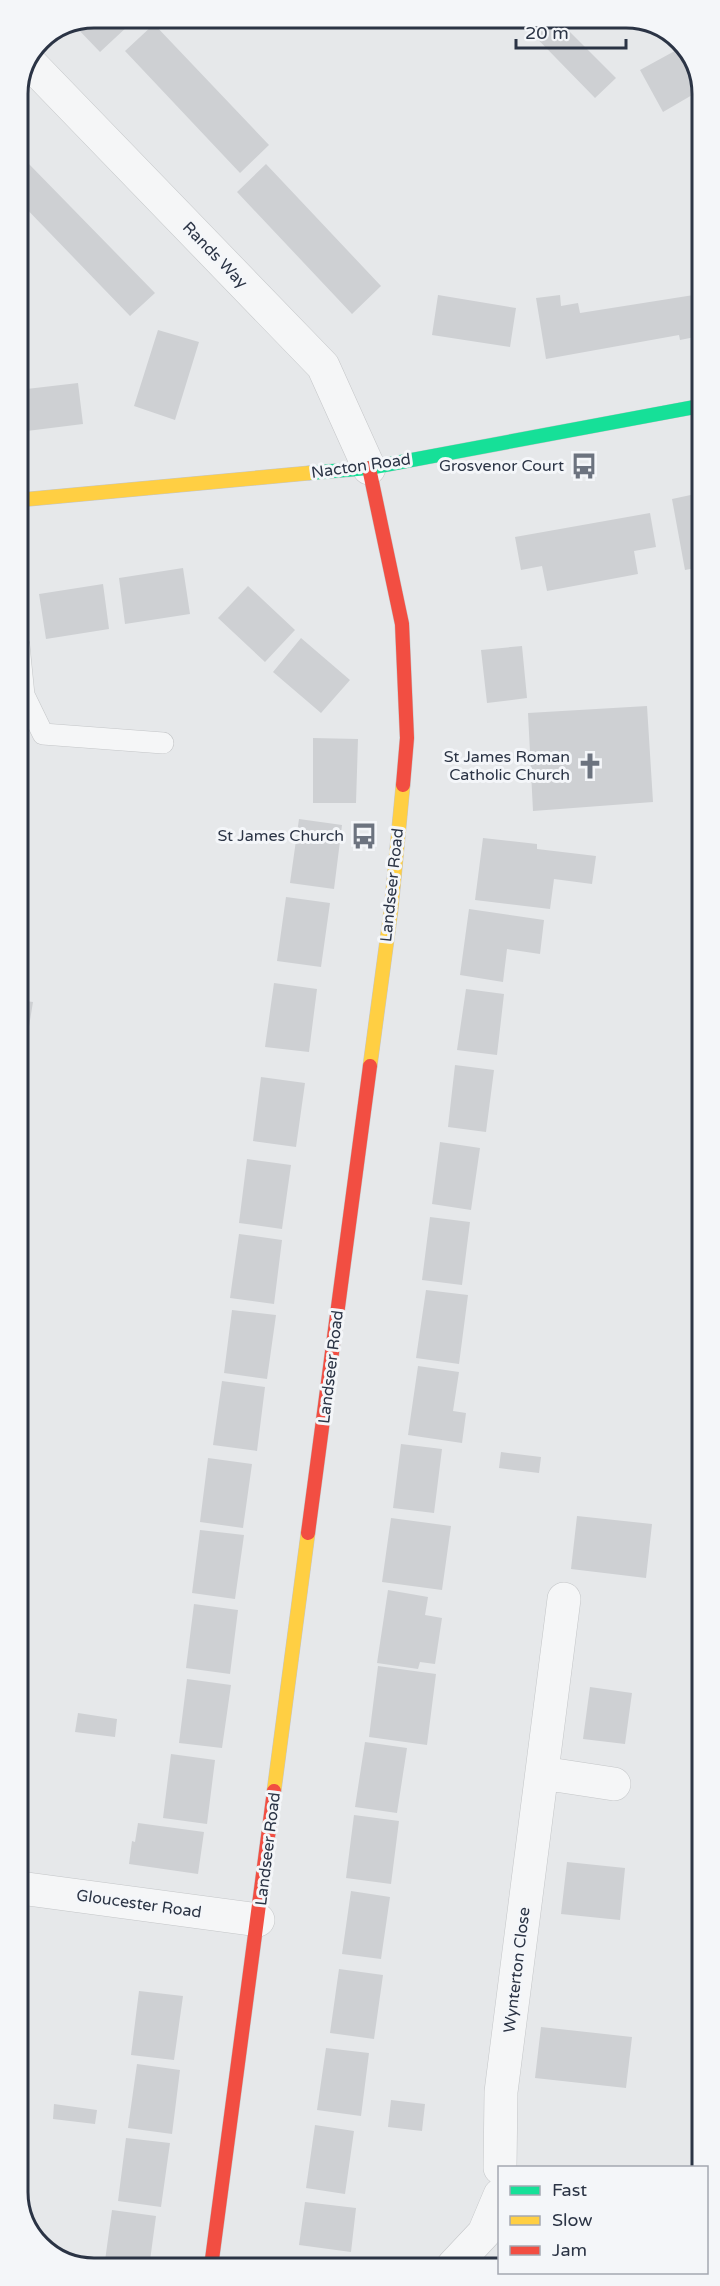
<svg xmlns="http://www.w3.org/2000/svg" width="720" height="2286" viewBox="0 0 720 2286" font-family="'Varela Round',sans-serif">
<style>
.building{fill:#ced0d3}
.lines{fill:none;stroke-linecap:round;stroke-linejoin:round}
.lane-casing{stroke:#c4c6c8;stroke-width:22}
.street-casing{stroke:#c4c6c8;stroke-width:34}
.fast-casing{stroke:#c4c6c8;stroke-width:15}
.slow-casing{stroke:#c4c6c8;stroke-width:15}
.jam-casing{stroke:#c4c6c8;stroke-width:15}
.lane{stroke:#f5f6f7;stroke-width:21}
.street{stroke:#f5f6f7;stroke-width:33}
.fast{stroke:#16e098;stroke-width:14}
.slow{stroke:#ffcf43;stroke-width:14}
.jam{stroke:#f24e42;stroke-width:14}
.labels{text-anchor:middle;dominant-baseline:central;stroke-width:6;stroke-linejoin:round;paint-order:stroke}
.street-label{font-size:16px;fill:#2b3445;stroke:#f4f6f9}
.poi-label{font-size:16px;fill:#2b3445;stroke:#f4f6f9;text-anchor:end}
.rim{fill:none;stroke:#2b3445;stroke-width:3}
</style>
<rect width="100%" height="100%" fill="#e6e8ea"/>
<path class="building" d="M95,18H122L129,25L100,52L75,26Z
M517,18H556L616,78L595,98Z
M154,24L269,145L240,173L125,51Z
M682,47L697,72L692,75L699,91L663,112L640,70Z
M27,162L155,293L130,316L18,200V171Z
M266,164L381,286L352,314L237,192Z
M700,294V336L680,340L679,335L546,359L536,298L560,295L561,306L578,303L580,313Z
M438,295L516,308L510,347L432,335Z
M158,330L199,342L175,420L134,406Z
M78,383L83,424L19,432L18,390Z
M700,493V567L685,570L672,499Z
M650,513L656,547L634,551L638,574L547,591L542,566L521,570L515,537Z
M183,568L190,614L125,624L119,578Z
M103,584L109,629L46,639L39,594Z
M248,586L295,630L265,662L218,618Z
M301,638L350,680L321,713L273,672Z
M522,646L527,698L487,703L481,650Z
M647,706L653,802L533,811L528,713Z
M313,738L358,739L356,803H313Z
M299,819L342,825L334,889L290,883Z
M483,838L537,844V849L596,856L592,884L554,879L550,909L475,900Z
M286,897L330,903L321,967L277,961Z
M469,909L544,920L540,954L507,949L503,982L460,975Z
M274,983L317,989L309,1052L265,1047Z
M466,989L504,994L497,1055L457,1050Z
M19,1000L33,1002L23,1063L19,1062Z
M455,1065L494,1070L486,1132L448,1127Z
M261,1077L305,1083L296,1147L253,1141Z
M440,1142L480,1148L471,1210L432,1204Z
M247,1159L291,1165L282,1229L239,1223Z
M430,1217L470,1222L462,1285L422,1280Z
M239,1234L282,1240L274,1304L230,1298Z
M426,1290L468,1295L459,1364L416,1358Z
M232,1310L276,1315L267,1379L224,1373Z
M418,1366L459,1372L453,1411L466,1413L462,1443L408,1435Z
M222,1381L265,1387L257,1451L213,1445Z
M401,1444L442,1449L434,1513L393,1508Z
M501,1452L541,1457L539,1473L499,1468Z
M208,1458L252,1464L243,1528L200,1522Z
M577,1516L652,1524L646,1578L571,1569Z
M391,1518L451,1526L442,1590L382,1582Z
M200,1530L244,1535L235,1599L192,1593Z
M388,1590L428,1597L425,1615L442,1618L435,1664L420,1662L418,1669L377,1663Z
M194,1604L238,1610L230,1674L186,1668Z
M378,1666L436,1674L427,1745L369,1737Z
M187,1679L231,1685L222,1748L179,1743Z
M590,1687L632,1693L625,1744L583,1739Z
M78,1713L117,1719L115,1737L75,1732Z
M365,1742L407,1748L397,1813L355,1807Z
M171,1754L215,1760L207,1824L163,1818Z
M354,1815L399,1821L391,1884L346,1878Z
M138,1823L204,1832L198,1874L129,1864L132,1841L135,1842Z
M567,1862L625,1868L620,1920L561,1914Z
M351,1891L390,1897L381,1959L342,1954Z
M339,1969L383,1975L374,2039L330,2033Z
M139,1991L183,1996L174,2060L131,2055Z
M541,2027L632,2037L626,2088L535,2078Z
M326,2048L369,2053L361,2116L317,2110Z
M137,2064L180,2070L172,2134L128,2128Z
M391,2100L425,2104L422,2131L388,2127Z
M54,2104L97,2110L95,2124L53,2119Z
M315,2125L354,2131L345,2194L306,2188Z
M126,2138L170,2143L161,2207L118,2201Z
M305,2202L356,2208L351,2252L299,2245Z
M112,2210L156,2216L149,2268H104Z"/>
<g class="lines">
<g class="lane-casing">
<path id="lane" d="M19,645L24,695L43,734L163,743"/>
</g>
<g class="street-casing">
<path id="street" d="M30,63L323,366L369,468
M542,1773L614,1784
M20,1888L258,1920
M500,2168L501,2092L564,1599
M453,2266L484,2233L500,2195"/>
</g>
<g class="fast-casing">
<path id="fast" d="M309,473L369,468L700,406"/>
</g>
<g class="slow-casing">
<path id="slow" d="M19,500L309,473
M370,1066L391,910L403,785
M274,1791L308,1533"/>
</g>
<g class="jam-casing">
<path id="jam" d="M369,468L402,624L407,738L403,785
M308,1533L370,1066
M211,2267L274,1791"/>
</g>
<use href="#lane" class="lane"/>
<use href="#street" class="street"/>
<use href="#fast" class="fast"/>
<use href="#slow" class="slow"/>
<use href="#jam" class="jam"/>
</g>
<defs>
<g id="bus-bare" transform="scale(2.07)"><path d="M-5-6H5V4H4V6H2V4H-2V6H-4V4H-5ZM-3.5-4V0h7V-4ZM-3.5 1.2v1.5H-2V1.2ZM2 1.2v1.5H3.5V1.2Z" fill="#6c737f" stroke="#f4f6f9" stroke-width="2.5" paint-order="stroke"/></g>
<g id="church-bare" transform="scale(2.07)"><path d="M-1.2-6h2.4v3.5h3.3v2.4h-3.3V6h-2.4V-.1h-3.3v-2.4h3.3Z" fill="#6c737f" stroke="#f4f6f9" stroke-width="2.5" paint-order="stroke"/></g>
</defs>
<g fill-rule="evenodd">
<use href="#bus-bare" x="584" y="466"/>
<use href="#church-bare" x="590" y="766"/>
<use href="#bus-bare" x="364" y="836"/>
</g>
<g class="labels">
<g class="street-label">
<text transform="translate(215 255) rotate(46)">Rands Way</text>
<text transform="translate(361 466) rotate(-8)">Nacton Road</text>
<text transform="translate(392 885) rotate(-84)">Landseer Road</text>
<text transform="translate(331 1367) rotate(-83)">Landseer Road</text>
<text transform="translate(268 1849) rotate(-83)">Landseer Road</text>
<text transform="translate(139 1904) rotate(8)">Gloucester Road</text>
<text transform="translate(517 1970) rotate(-83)">Wynterton Close</text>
</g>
<g class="poi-label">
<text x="564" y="466">Grosvenor Court</text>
<text x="570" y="757">St James Roman<tspan x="570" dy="18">Catholic Church</tspan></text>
<text x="344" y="836">St James Church</text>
</g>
</g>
<path d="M0 0H720V2286H0ZM94 28H626A66 66 0 0 1 692 94V2192A66 66 0 0 1 626 2258H94A66 66 0 0 1 28 2192V94A66 66 0 0 1 94 28Z" fill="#f4f6f9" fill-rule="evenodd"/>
<path class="rim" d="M94 28H626A66 66 0 0 1 692 94V2192A66 66 0 0 1 626 2258H94A66 66 0 0 1 28 2192V94A66 66 0 0 1 94 28Z"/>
<rect x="498" y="2166" width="210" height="108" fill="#f4f6f9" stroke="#a4a8b1" stroke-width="1.5"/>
<rect x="510" y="2186" width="30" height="9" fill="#16e098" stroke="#a4a8b1" stroke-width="1.5"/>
<text x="552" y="2196" font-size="18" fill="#2b3445">Fast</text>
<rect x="510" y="2216" width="30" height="9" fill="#ffcf43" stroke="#a4a8b1" stroke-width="1.5"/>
<text x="552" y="2226" font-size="18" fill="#2b3445">Slow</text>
<rect x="510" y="2246" width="30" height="9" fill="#f24e42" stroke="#a4a8b1" stroke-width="1.5"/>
<text x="552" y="2256" font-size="18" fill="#2b3445">Jam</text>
<path d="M516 39v9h110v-9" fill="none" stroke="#2b3445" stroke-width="3"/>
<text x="525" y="39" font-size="18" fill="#2b3445" stroke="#f4f6f9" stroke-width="4.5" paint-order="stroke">20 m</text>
</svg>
